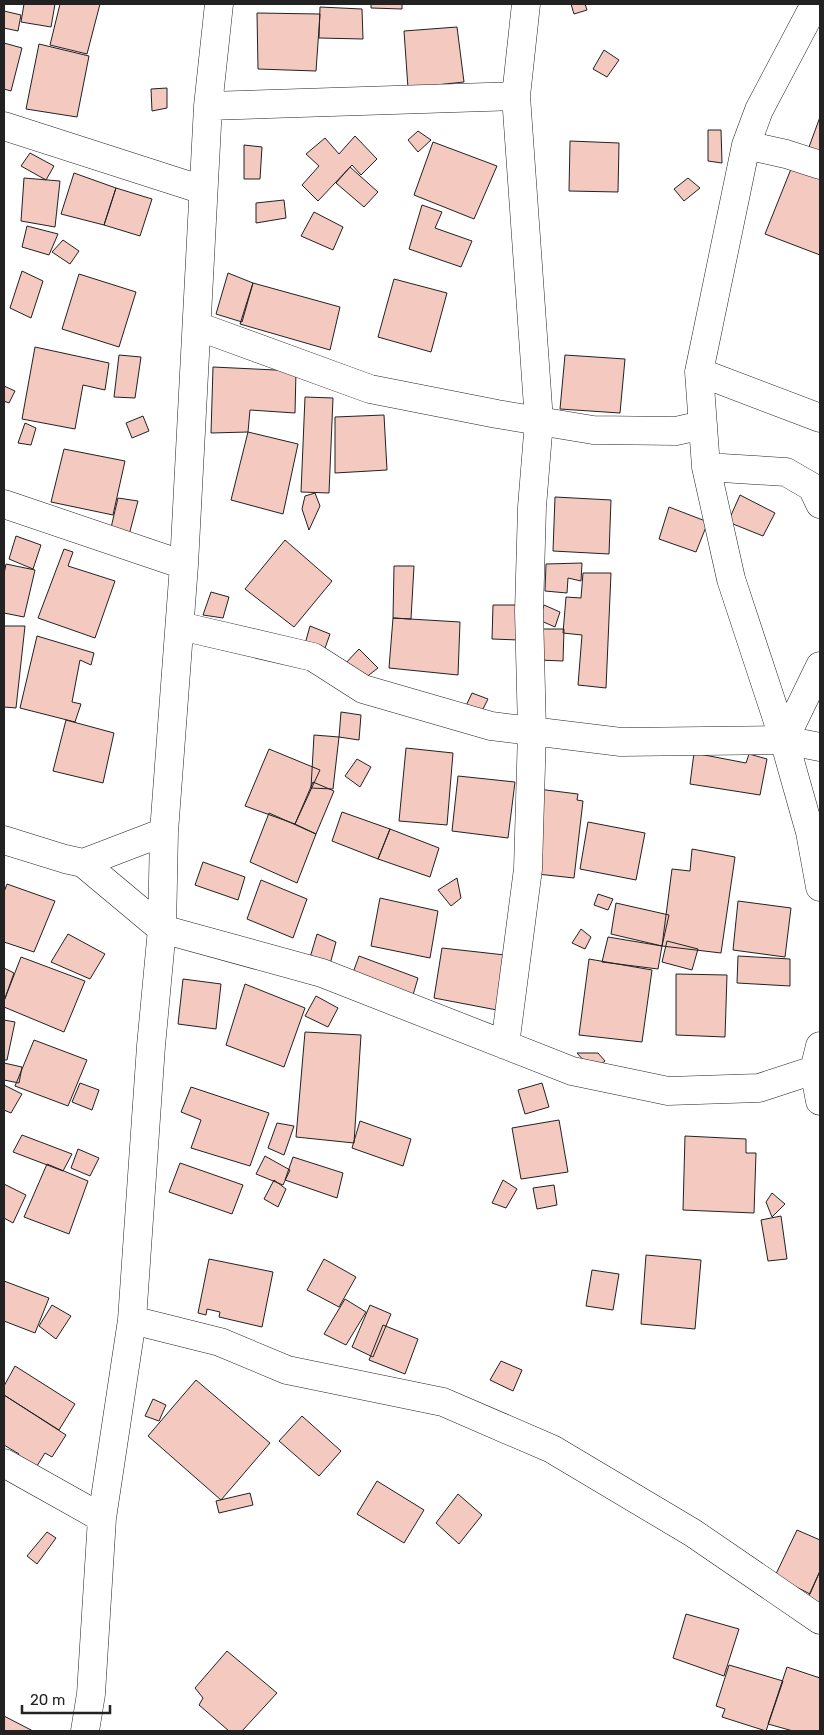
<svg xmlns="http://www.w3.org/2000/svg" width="824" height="1735" viewBox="0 0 824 1735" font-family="Rubik,sans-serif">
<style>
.building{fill:#f3c9c0;stroke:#222}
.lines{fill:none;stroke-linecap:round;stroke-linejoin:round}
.minor-casing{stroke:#222;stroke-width:29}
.minor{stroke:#fff;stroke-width:28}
</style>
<rect width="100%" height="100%" fill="#fff"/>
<path class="building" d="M24,4H55L51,27L21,22Z
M60,4H100L87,54L50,45Z
M371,4H402V9L371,8Z
M571,4H585L587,10L574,14Z
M320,7L362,9L363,39L319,38Z
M4,11L21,15L18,31L4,28Z
M257,13L320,14L316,71L258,69Z
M457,27L464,82L408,88L404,31Z
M4,43L22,48L11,91L4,89Z
M39,44L89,56L77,117L26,109Z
M604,50L619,60L607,77L593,69Z
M167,88V108L152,111L151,89Z
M820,117V151L809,147Z
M708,130H721L722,163L708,161Z
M418,131L431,140L418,152L408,140Z
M355,136L377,159L361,175L352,165L318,201L302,185L319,166L306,154L325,138L339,154Z
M570,141L619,143L618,192L569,191Z
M433,142L497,166L474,219L414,195Z
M244,145L262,147L260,179H244Z
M30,153L54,166L46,180L21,166Z
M350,167L378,192L364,207L336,183Z
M791,169L820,179V255L765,234Z
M74,173L116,188L104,225L61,214Z
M24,178L60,181L55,227L21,221Z
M688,178L700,188L684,201L674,189Z
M116,188L152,199L140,236L104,225Z
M284,200L286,218L256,223V203Z
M422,205L442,212L435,228L472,241L461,267L409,249Z
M314,212L343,227L333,250L301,236Z
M27,226L58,234L49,255L22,247Z
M63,240L79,251L70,264L52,252Z
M22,271L43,281L31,318L10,308Z
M228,273L253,283L242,322L216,314Z
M79,274L136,292L119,347L62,329Z
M394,279L447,293L431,352L378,337Z
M253,283L340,307L330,350L240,324Z
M35,347L109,363L105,390L83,385L75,429L22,419Z
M119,355L141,357L135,398L114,397Z
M565,355L625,359L620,413L560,409Z
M213,367L296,371L295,413L250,410L248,432L211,433Z
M4,386L15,391L9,403L4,401Z
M305,397L333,398L329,493L301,492Z
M384,415L387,470L335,473V417Z
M143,416L149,431L132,438L126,423Z
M25,423L36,428L31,445L18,443Z
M248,432L298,444L283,514L231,500Z
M64,449L125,461L113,515L51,502Z
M315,493L320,506L309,530L302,509L305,496Z
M740,495L775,513L763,536L728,522Z
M555,497L611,500L609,554L553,551Z
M118,498L138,501L129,535L110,532Z
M669,507L708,522L696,552L659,539Z
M16,536L41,545L33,569L9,559Z
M285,540L332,581L294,627L245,589Z
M64,549L73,552L68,566L115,581L95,638L38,618Z
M582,563L581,581L568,578L567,593L545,591L546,564Z
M6,564L35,570L24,617L4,613V574Z
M394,566H414L411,619L393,618Z
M583,573H611L606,688L578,685L582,635L563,633L566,597L581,598Z
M211,592L229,597L223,618L203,615Z
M493,605H520L519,640L492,639Z
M544,605L560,612L555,627L539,620Z
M393,618L460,622L458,675L389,668Z
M4,626H25L16,708L4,707Z
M310,626L330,634L324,651L305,644Z
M540,629H564L563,661L539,660Z
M37,636L94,653L91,665L80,660L72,702L81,704L75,722L20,708Z
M359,649L378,668L360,682L343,666Z
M472,693L488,699L479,717L464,710Z
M341,712L361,715L359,740L339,737Z
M66,720L114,733L103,783L53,771Z
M314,735L339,737L333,789L311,788Z
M406,748L453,753L447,825L399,821Z
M269,749L320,770L295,824L245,806Z
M694,753L746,763L749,754L767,759L760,795L690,784Z
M357,759L371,767L360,787L345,776Z
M458,776L515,782L508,838L452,831Z
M313,782L334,791L316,834L295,824Z
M538,789L578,794L577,800L583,801L574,878L528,873Z
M342,812L390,829L378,859L332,841Z
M269,813L316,834L297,883L250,862Z
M588,822L645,833L636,880L580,869Z
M390,829L439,848L430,877L378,859Z
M692,849L735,857L721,953L662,946L672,869L690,871Z
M203,862L245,877L238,900L195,885Z
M457,878L461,898L451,906L438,890Z
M261,880L307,899L293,938L247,919Z
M7,884L55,901L34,952L4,942V892Z
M598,894L613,899L608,910L594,905Z
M380,898L438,911L430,958L371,946Z
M738,901L791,908L785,957L733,950Z
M616,903L669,915L662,946L611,934Z
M581,929L591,937L585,949L572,943Z
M68,934L105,954L90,979L51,962Z
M317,934L336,942L329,968L309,961Z
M608,937L662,946L658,969L602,962Z
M667,941L698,949L692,970L662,962Z
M442,948L505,955L497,1010L434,998Z
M359,956L418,978L410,1005L350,981Z
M738,956L790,959V986L737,983Z
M21,957L85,981L64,1032L4,1007V1001Z
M589,959L652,970L642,1042L579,1035Z
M4,968L14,973L4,1001Z
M676,974L727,975L725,1037L676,1035Z
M183,979L221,984L216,1029L178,1024Z
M245,984L305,1008L284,1067L226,1045Z
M316,996L338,1008L328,1027L305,1016Z
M4,1020L15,1022L7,1060H4Z
M305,1032L361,1035L354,1143L296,1137Z
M34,1040L87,1060L68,1106L15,1086Z
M577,1053H598L605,1061L593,1071Z
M4,1063L22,1067L19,1083L4,1080Z
M80,1083L99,1090L92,1110L72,1102Z
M542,1083L549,1107L525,1114L518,1090Z
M4,1085L22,1094L11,1113L4,1110Z
M191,1087L269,1113L250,1166L191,1148L201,1120L181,1112Z
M559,1120L568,1172L521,1179L512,1128Z
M360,1121L411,1139L403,1166L352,1148Z
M277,1123L294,1126L284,1155L268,1148Z
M22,1135L72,1154L63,1171L13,1152Z
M685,1136L746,1139V1153H756L754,1213L683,1210Z
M78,1149L99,1158L90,1176L71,1168Z
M265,1156L290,1170L283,1185L256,1174Z
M293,1157L343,1173L337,1198L285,1180Z
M180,1163L243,1185L232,1214L169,1192Z
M47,1164L88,1181L69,1234L24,1217Z
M274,1180L286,1189L278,1207L264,1199Z
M503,1180L517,1189L506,1208L492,1203Z
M4,1184L26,1195L13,1223L4,1218Z
M554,1185L557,1205L537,1209L533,1188Z
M772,1193L785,1204L772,1217L766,1202Z
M781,1216L787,1259L768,1261L761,1220Z
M646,1255L701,1260L695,1329L641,1324Z
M209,1259L273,1272L262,1327L219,1317L220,1312L207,1309L206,1315L198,1313Z
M324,1259L356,1277L339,1307L307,1290Z
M592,1270L619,1274L613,1310L586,1306Z
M4,1281L49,1298L35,1333L4,1321Z
M345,1299L366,1312L346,1345L324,1334Z
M52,1305L71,1316L56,1339L39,1326Z
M370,1305L391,1314L373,1357L352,1347Z
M383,1325L418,1339L405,1374L369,1360Z
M501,1361L522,1370L513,1391L490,1380Z
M15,1366L75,1404L59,1430L4,1395V1386Z
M196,1380L270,1443L221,1500L148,1436Z
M4,1395L66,1435L52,1457L45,1453L32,1474L13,1463L19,1454L4,1445Z
M153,1399L166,1405L159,1421L145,1416Z
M302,1416L341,1451L319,1476L279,1441Z
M377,1481L424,1510L404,1543L357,1514Z
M250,1493L253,1505L219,1513L216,1501Z
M458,1494L482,1515L459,1544L436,1523Z
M797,1530L820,1540V1571L810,1594L775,1576Z
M47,1532L56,1538L37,1564L27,1556Z
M820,1571V1614L804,1606Z
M686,1614L739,1629L724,1676L673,1658Z
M227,1651L277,1693L242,1731H229L199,1705L203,1698L195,1688Z
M729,1665L783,1681L766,1731L722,1717L725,1709L716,1706Z
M787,1667L820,1678V1731H793L768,1724Z
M4,1716L33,1731H4Z"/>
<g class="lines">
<g class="minor-casing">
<path id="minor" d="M815,4L759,110L746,145L699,372L706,467L731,579L784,740L810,832L820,887
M208,106L516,96
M4,126L203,190
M746,145L786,154L820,165
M197,326L370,389L497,414L593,430L676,431L703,425
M699,372L820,418
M706,467L786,472L812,487L820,504
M4,504L184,565
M180,626L313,657L363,689L491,726L621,742L784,740L820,747
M784,740L820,666
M4,840L65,859L83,863L164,832
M83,863L162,929L322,973L572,1071L668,1091L759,1088L814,1070L820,1072
M505,1045L528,869L532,731L529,611L532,507L539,421L516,96L526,4
M820,1046L814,1070L820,1101
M132,1320L220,1342L287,1370L443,1402L552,1449L693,1533L820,1620
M4,1463L102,1518
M85,1731L91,1694L102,1518L132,1320L151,1046L162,929L164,832L184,565L208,106L219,4"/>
</g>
<use href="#minor" class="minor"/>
</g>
<rect width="824" height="1735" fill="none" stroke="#222222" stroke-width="10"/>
<path d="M22 1705v8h88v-8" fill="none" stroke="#222222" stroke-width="2.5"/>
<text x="30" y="1705" font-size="15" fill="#222222" stroke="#ffffff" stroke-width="4" paint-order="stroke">20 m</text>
</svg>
